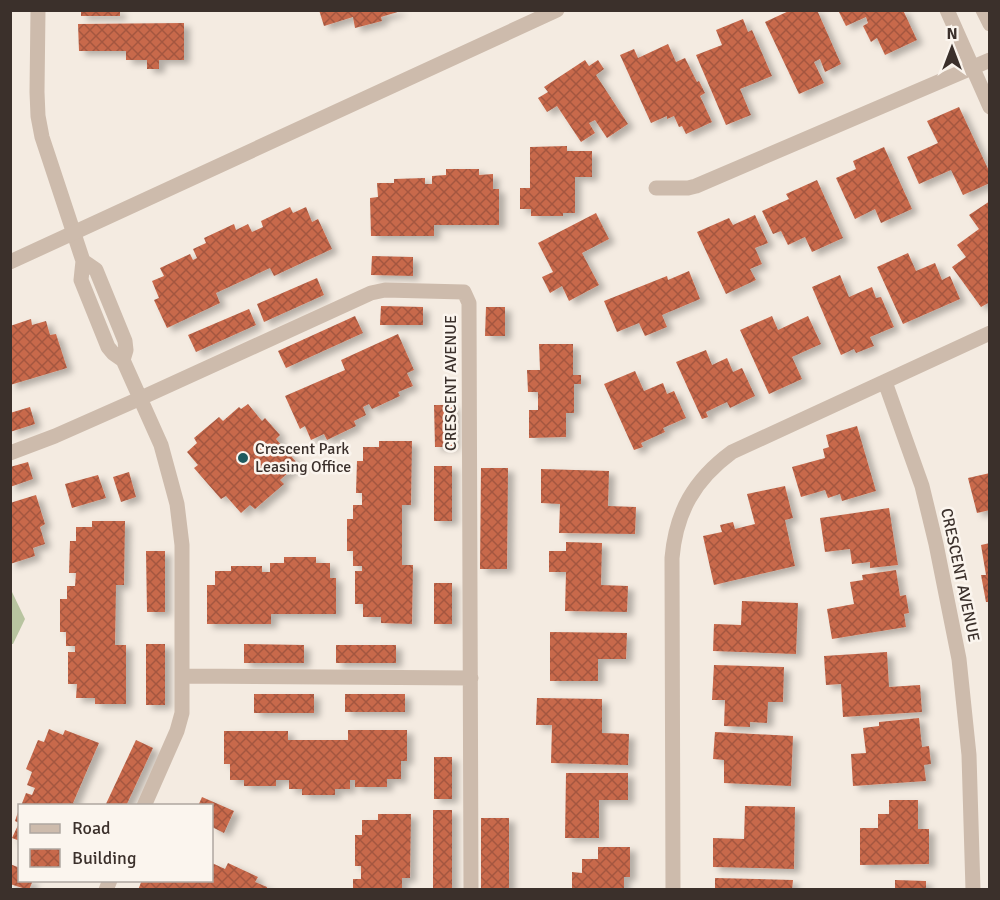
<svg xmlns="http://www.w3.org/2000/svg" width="1000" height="900" viewBox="0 0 1000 900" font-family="Signika,sans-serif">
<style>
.park{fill:#b8c4a0}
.building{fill:url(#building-cross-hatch);filter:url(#shadow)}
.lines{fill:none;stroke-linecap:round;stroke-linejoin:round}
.minor{stroke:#cdbbac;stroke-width:15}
.tertiary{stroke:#cdbbac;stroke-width:15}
.poi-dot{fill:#1f5a5e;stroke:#fbf5ee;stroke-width:2}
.labels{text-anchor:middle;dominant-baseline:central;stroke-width:5;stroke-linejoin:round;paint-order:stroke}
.street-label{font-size:16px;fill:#3b302b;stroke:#fbf5ee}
.poi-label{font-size:16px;fill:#3b302b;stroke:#fbf5ee;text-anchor:start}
</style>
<defs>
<pattern id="building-cross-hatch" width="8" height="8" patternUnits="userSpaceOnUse" patternTransform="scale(1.5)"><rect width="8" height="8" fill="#c8694b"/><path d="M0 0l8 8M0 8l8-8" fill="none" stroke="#a4573f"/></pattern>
<filter id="shadow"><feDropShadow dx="6" dy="4" stdDeviation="3" flood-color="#0004"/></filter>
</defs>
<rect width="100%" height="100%" fill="#f4ebe1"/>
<path class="park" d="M12,592L25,619L13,644H11Z"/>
<path class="building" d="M81,10H120V16H81Z
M319,10H400L401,11L381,17L382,21L355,28L353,17L324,26Z
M791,10H817L841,64L825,72L820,59L814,62L824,83L799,94L765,22Z
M838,10H903L917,40L885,55L877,38L871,42L863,26L868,23L866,17L846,26Z
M743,19L748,32L752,30L772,76L740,89L751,115L726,125L696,55L722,45L716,30Z
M184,23V60H159V69H147V60H126V51H79L78,24Z
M668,44L676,62L685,58L697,82L699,81L705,93L700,96L712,122L686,134L682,126L679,127L674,116L667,119V116L651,123L620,55L634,49L638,58Z
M585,60L589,66L598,60L604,69L596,75L628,124L607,138L595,120L589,123L595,133L581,142L557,106L547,112L538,98L548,92L544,87Z
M959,107L990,173V183L963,195L951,170L919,184L907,157L938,143L927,121Z
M567,146V151H592V177H575V213H563V216H531V209H520V188H530V147Z
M884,147L912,209L881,223L875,209L855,219L836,178L856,169L853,161Z
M446,169H479V175L493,174V189H499V225H434V236H371L370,198L378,197L377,183H394V179L425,178V184H432V176L446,175Z
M817,180L843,238L812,252L805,237L788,245L781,231L773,234L762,211L789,199L786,194Z
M990,201V302L981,307L952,267L966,257L957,245L979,229L969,215Z
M290,207L293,213L306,207L312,222L318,219L332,249L274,276L270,268L216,293L220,303L167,328L154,300L159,298L152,281L164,276L160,268L190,254L193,260L197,258L193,249L206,243L204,238L234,224L236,230L248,224L252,232L263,227L261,221Z
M596,213L609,239L582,253L599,285L569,301L562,286L550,293L542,277L553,272L538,243Z
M755,215L768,243L755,248L762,264L750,269L756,280L726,294L697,232L729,218L733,225Z
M908,253L916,271L935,263L942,280L950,276L960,299L903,324L877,267Z
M372,256L413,257V276L371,275Z
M689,271L700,299L662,315L667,327L645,336L639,323L617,332L604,301L667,276L668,280Z
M840,275L849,297L872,287L876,298L881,297L894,327L870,337L874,346L856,353L854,349L841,355L812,287Z
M317,278L324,295L264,322L257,304Z
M381,306L423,307V325H380Z
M486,307H505V336H485Z
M249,309L256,325L196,352L188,335Z
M355,316L363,333L286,368L278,351Z
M772,316L778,330L808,316L821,344L792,357L802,379L769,394L740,330Z
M31,319L32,325L46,321L50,335L56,334L67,368L10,385V326Z
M398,334L414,370L407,373L413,386L398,392L400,396L372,409L369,404L363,407L366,415L354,421L356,426L327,440L324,434L311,440L305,426L300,429L285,396L345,370L341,360Z
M539,344H573V375H581V384H574V413H566V437L529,438V410H538V392H528L527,370H540Z
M706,350L712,365L727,358L733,372L742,368L755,396L730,408L727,402L706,412L708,417L702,419L676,362Z
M635,371L644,391L663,383L667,394L674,391L686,418L663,428L665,432L641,443L643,447L634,450L604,384Z
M248,404L262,421L265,418L280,435L276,439L298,464L280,480L284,484L255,509L250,505L241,513L226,496L221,499L194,468L198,465L187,452L197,443L194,438L219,417L223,421L239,407L241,409Z
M434,405H453V447H435Z
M30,407L35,424L10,432V413Z
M857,426L876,491L842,501L840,494L828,498L825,490L801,497L792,467L825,458L823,449L829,447L826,435Z
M379,441H412L411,505H402V565H413L412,624L381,623V617H363V604H355V571H362V566H353V551H347V519H353V505H362V493H356L357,461H363V447H379Z
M28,462L33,479L10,487V467Z
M434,466H452V521H434Z
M481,468H508L507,569H480Z
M541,469L609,471L608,506L636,507L635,534L559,533L560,504L541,503Z
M129,472L136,497L121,502L113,477Z
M990,473V510L977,513L968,478Z
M98,475L106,498L72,508L65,484Z
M785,486L793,518L785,520L795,566L714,585L703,536L722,532L720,525L733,522L735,529L755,524L747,494Z
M36,495L45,524L40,527L45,544L33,548L35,556L10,564V503Z
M889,508L898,565L870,568V562L852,564L850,549L825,552L820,518Z
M92,521H125L124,585H116L115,645H126V704H95V698H76L77,684H68V652H75V646H66V632H60V599H67V586H75L76,573H69L70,541H76V527H92Z
M566,542L602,543L601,585L628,586L627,612L565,611L566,572H549V551H566Z
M990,543V602H986L981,575H986L981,545Z
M146,551H165V612H147Z
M284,557H316V563H330V578H336V614H271V624H207V585H215V571H231V566H262V572H270V563H284Z
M896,570L900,596L906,595L909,613L904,614L906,627L832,639L827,609L854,604L850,582L863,580L862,575Z
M434,583H452V624H434Z
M742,601L798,603L796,654L713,651L714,624L741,625Z
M550,632L627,633L626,659H598V681H550Z
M146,644H165V705H146Z
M244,644L304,645V663H244Z
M336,645H396V663H336Z
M887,652L889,687L920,685L922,712L843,717L841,684L826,685L824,656Z
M714,665L784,667L783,702H768L767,723L750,722V727L724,726L725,700H712Z
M254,694H314V713H254Z
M345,694H405V712H345Z
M537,698L602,699V733L629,734L628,765L551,763L552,725H536Z
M919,718L922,747L929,746L931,764L924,765L926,781L853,786L851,754L866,753L863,728L879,726V722Z
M49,729L63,735L65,730L99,743L73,803L79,806H21L26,793L32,795L35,788L27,785L32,772L26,769L38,740L44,742Z
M348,730H407V761H401V779H387V787H355V780H350V789H335V795H302V789H289V780H276V786H244V780H230V764H224V731H288V740H348Z
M715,732L793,736L791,786L724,783V760L713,759Z
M136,740L153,748L126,806H105Z
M434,757H452V799H434Z
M566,773H628V800H599V838H565Z
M202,797L234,811L224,833L212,827V806H198Z
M889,800H918V829H929V864L860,865V828H878V814H889Z
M745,806L795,807L794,869L713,867V838L744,839Z
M19,809H20V841L12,838L19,823L15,821Z
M433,810H452V890H433Z
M378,814H411L410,878H402V890H353V879H361V866H355V835H362V820H378Z
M481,818H509V890H481Z
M598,847H630V877H624V890H572V872L582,873V859H598Z
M212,863L225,869L228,863L258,877L255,882L267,887V890H138L142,880H212Z
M10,864L20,868V880H33L29,890L10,884Z
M715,878L793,880L792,890H715Z
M895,880L926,881V890H895Z"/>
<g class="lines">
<path class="minor" d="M38,10L37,92L38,116L42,137L83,261L81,280L108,347L113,353L123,360L161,445L177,504L182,545V713L177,731L144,806
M947,10L990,107
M983,10L990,24
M656,188H688L696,186L990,60
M83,261L96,270L125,341L126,350L123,360
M885,382L922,486L936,544L959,659L969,755L973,890
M10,453L55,436L141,398L371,293L385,290L464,292L469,303L471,890
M184,676L471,678
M106,890L110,880
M673,890L672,558C676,512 694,480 732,452L990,333"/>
<path class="tertiary" d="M10,262L557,10"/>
</g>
<circle class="poi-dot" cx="243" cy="458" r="6"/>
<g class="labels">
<g class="street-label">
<text transform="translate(451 383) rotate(-90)">CRESCENT AVENUE</text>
<text transform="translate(960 575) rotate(78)">CRESCENT AVENUE</text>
</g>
<g class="poi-label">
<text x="255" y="449">Crescent Park<tspan x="255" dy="18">Leasing Office</tspan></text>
</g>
</g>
<rect width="1000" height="900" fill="none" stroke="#3b302b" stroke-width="24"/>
<rect x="18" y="804" width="195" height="78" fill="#fbf5ee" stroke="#aea6a0" stroke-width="1.5"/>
<rect x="30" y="824" width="30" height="9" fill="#cdbbac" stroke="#aea6a0" stroke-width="1.5"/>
<text x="72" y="834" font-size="18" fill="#3b302b">Road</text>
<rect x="30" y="849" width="30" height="18" fill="url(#building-cross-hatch)" stroke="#aea6a0" stroke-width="1.5"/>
<text x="72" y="864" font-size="18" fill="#3b302b">Building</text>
<g transform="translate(952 48)" stroke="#fbf5ee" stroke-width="4.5" paint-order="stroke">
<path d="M0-4.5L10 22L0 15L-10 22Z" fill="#3b302b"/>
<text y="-9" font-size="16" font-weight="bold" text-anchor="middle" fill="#3b302b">N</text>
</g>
</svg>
